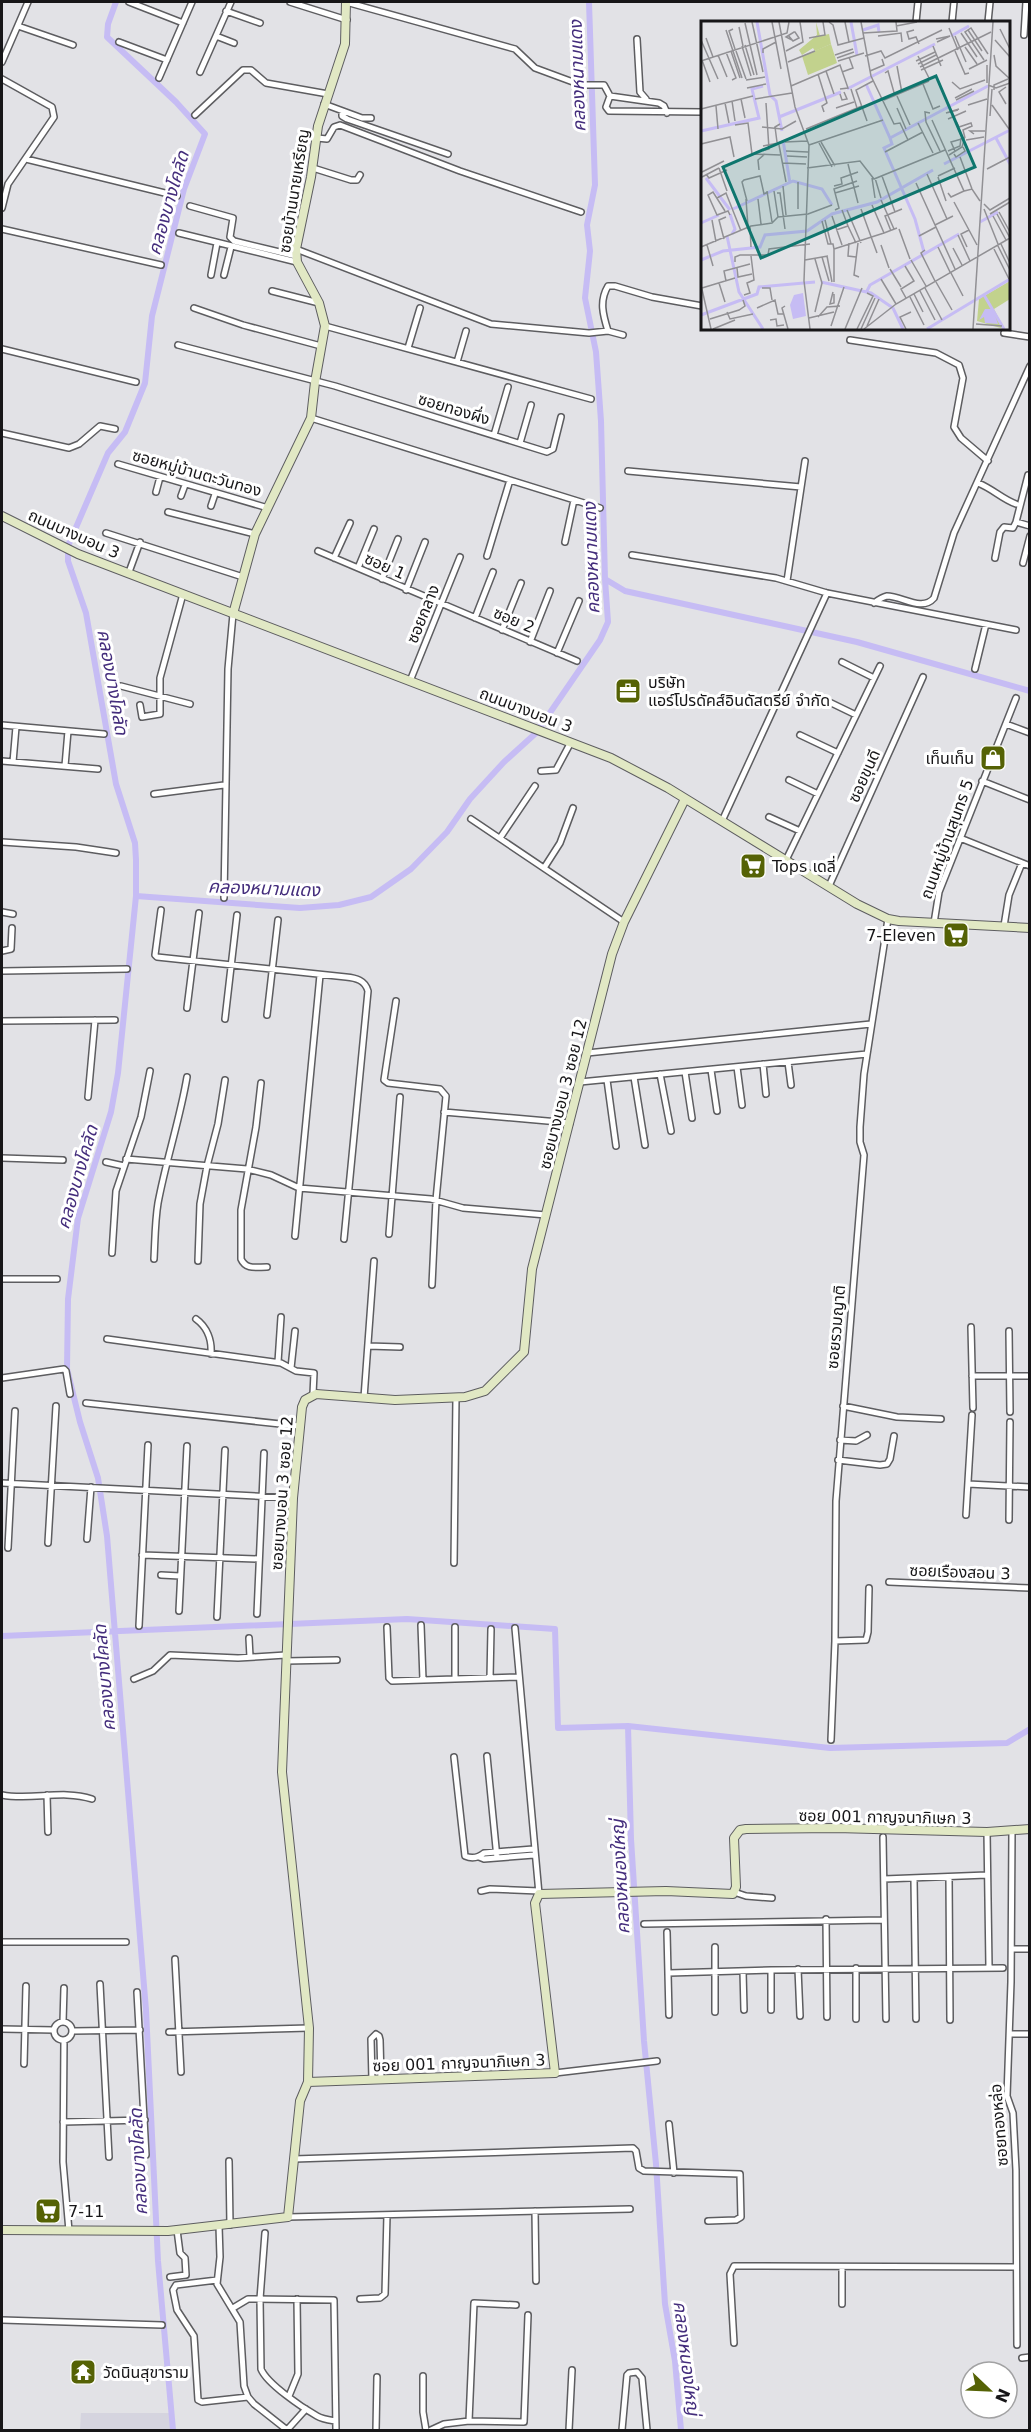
<svg xmlns="http://www.w3.org/2000/svg" width="1031" height="2432" viewBox="0 0 1031 2432" font-family="'DejaVu Sans','Noto Sans Thai',sans-serif">
<style>
.built{fill:#d5d4df}
.lines{fill:none;stroke-linecap:round;stroke-linejoin:round}
.canal{stroke:#c6bcf4;stroke-width:6}
.street-casing{stroke:#5d5d60;stroke-width:8}
.secondary-casing{stroke:#5d5d60;stroke-width:10}
.street{stroke:#fff;stroke-width:5}
.secondary{stroke:#e1e8c4;stroke-width:8}
.labels{text-anchor:middle;dominant-baseline:central;stroke-width:6;stroke-linejoin:round;paint-order:stroke}
.street-label{font-size:16px;fill:#171618;stroke:#fff}
.poi-label{font-size:16px;fill:#171618;stroke:#fff;text-anchor:start}
.water-label{font-size:18px;font-style:italic;fill:#442d7c;stroke:#fff}
.inset-river{fill:none;stroke:#c6bcf4;stroke-width:3}
.inset-road{fill:none;stroke:#919094;stroke-width:1.5}
.view{fill:#0f766e;fill-opacity:0.15;stroke:#0f766e;stroke-width:3}
.inset-edge{fill:none;stroke:#171618;stroke-width:3}
</style>
<rect width="100%" height="100%" fill="#e2e2e6"/>
<path class="built" d="M81,2413H170L171,2430H80Z"/>
<g class="lines">
<path class="canal" d="M116,2L108,24L107,37L176,102L205,134L184,189L152,316L145,383L125,432L108,453L68,546V561L86,613L116,784L135,843L136,860V896L118,1073L111,1112L78,1218L68,1299L67,1369L80,1422L98,1478L107,1536L146,2010L158,2261L173,2430
M605,579L625,591L857,642L1030,691
M136,896L300,908L339,905L371,897L411,869L447,832L470,799L504,762L536,733L600,640L608,622L605,579L601,421L596,352L585,298L590,251L587,225L595,185L589,2
M2,1636L407,1619L555,1629L558,1728L628,1726
M681,2430L675,2361L665,2304L656,2164L644,2041L631,1839L628,1726L830,1748L1007,1743L1030,1729"/>
<g class="street-casing">
<path id="street" d="M129,2L183,23
M290,2L347,20
M346,2L515,49L535,68L581,85H604L610,96L659,103L664,106L667,113
M226,11L260,23
M916,22L918,2
M952,22L954,2
M988,22L990,2
M18,26L73,45
M1024,35L1026,2
M216,36L234,43
M637,39L640,92L646,99
M119,42L167,60
M2,62L28,2
M200,72L231,2
M159,78L192,2
M2,79L52,107L54,117L8,184L2,208
M610,96L606,107L609,111L702,112
M324,104L362,118H371
M342,111V116L347,119L448,154
M195,115L243,70H251L266,83L328,94
M317,138L327,139L334,127L340,125L460,171L581,212
M26,159L177,196
M313,168L351,180H357L360,175
M190,206L233,218L230,237L234,241L296,256
M2,229L161,265
M179,233L297,262
M296,249L491,324L589,333L608,331L623,335
M211,275L217,243
M224,275L231,247
M272,291L319,303
M194,308L243,325L321,346
M325,326L591,399
M608,331C603,315 599,301 608,286H615L652,297L702,306
M1004,333L1030,337
M850,340L936,353L959,365L963,378L954,427L961,438L988,461
M178,345L335,386L547,452L553,449L561,417
M408,348L420,308
M2,349L136,382
M457,362L466,331
M311,418L600,508
M2,433L69,448L79,444L100,426L115,429
M494,435L508,387
M520,443L531,405
M118,464L268,508
M628,471L801,487
M1028,475L1016,522L1030,526
M978,483C993,489 1002,499 1016,504
M156,492L160,477
M181,496L185,485
M211,506L215,494
M168,512L255,534
M106,533L243,577
M565,542L574,500
M318,551L577,661
M632,555L776,578L827,593L1016,630
M487,556L510,480
M334,558L350,523
M995,558L1000,532L1004,527L1013,528L1016,522
M1023,563L1030,536
M358,568L374,529
M129,572L140,542
M382,579L398,539
M787,581L805,461
M406,590L425,542
M874,603C878,600 882,597 887,596C902,596 922,612 934,598L954,533L1030,366
M475,618L493,572
M502,630L521,583
M530,642L550,591
M557,653L579,601
M842,662L874,678
M975,669L986,624
M410,681L460,557
M121,686L190,704
M823,699L856,715
M140,705L142,717L160,714V678L183,594
M1006,724L1030,733
M2,725L104,734
M800,735L838,753
M2,761L98,769
M13,762L16,727
M65,766L68,731
M541,771L556,770L571,742
M789,780L818,794
M982,781L1030,800
M154,794L224,785
M769,817L800,831
M471,819L624,922
M722,821L827,593
M500,838L535,786
M960,838L1030,866
M2,842L76,847L116,853
M786,860L880,666
M544,868L560,843L573,808
M829,886L923,677
M224,898L228,669L233,614
M161,910L155,955L157,957L346,977C356,978 365,980 368,991L344,1239
M2,912L13,914
M934,923L939,892L1016,698
M1004,926L1009,895L1022,863
M2,951L11,949L12,928
M2,971L127,969
M396,1001L384,1080L388,1083L440,1089L446,1096L436,1200L432,1285
M187,1008L199,913
M267,1015L278,920
M225,1019L237,915
M2,1021L115,1020
M587,1053L871,1024
M788,1062L791,1085
M763,1064L766,1094
M737,1067L742,1105
M711,1070L717,1111
M685,1072L692,1118
M660,1074L671,1131
M634,1077L645,1145
M607,1080L616,1146
M580,1082L867,1054
M261,1083L256,1127L241,1210V1259C246,1270 256,1267 267,1267
M88,1097L95,1020
M444,1112L570,1123
M2,1158L63,1160
M126,1159L247,1169L271,1175L299,1188L431,1199L463,1208L546,1215
M106,1162L124,1166
M389,1234L400,1097
M295,1236L320,975
M112,1253L116,1191L141,1117L150,1071
M154,1259C155,1240 155,1221 158,1203C166,1160 180,1119 187,1077
M198,1261L200,1204L207,1166L218,1124L225,1080
M2,1279H57
M196,1319C207,1327 212,1340 211,1354
M971,1327L973,1408
M1009,1331L1010,1412
M107,1339L281,1363L296,1371L314,1373L313,1394
M368,1346L400,1347
M278,1362L281,1317
M291,1368L295,1331
M972,1376H1030
M2,1378L64,1369L66,1371L70,1394
M364,1398L374,1261
M86,1403L299,1426
M843,1406L897,1417L941,1419
M840,1440L856,1441L867,1435
M838,1460L880,1465L887,1464L890,1459L894,1436
M2,1483L293,1498
M968,1484L1030,1487
M966,1515L972,1415
M1009,1520L1010,1422
M87,1539L91,1487
M48,1543L56,1406
M8,1548L15,1411
M142,1555L259,1559
M454,1563L456,1398
M161,1575L180,1576
M889,1582L1030,1588
M179,1611L187,1446
M257,1614L264,1453
M217,1617L225,1450
M421,1625L423,1680
M139,1626L148,1445
M387,1627L389,1678L392,1681L519,1677
M455,1627V1679
M515,1628L539,1894
M249,1638L250,1657
M835,1641L866,1640L868,1632L869,1588
M286,1661L337,1660
M490,1678L491,1629
M134,1679L153,1671L170,1655L238,1658L286,1655
M831,1740L835,1641L836,1501L864,1155L860,1142V1127L864,1074L888,919
M487,1756L497,1858
M454,1757L465,1856C472,1859 478,1858 484,1853L533,1849
M2,1795C31,1801 62,1789 92,1799
M47,1795L48,1832
M1012,1831L1011,1982L1007,2096L1013,2113L1016,2170L1017,2345
M987,1832L989,1967
M883,1837L886,2019
M479,1857L484,1859L534,1855
M949,1877L950,2020
M884,1879L987,1875
M914,1879L916,2019
M481,1891L490,1889L539,1891
M734,1892L746,1896L772,1898
M826,1919L827,2017
M644,1924L884,1920
M667,1932L669,2015
M2,1942H126
M715,1947V2012
M1012,1949H1030
M175,1959L181,2072
M856,1968V2019
M798,1969L800,2016
M771,1970V2010
M743,1971L744,2010
M669,1973L771,1970L1003,1968
M100,1984L109,2157
M137,1992L146,2155
M54 2031a9 9 0 1 1 18 0a9 9 0 1 1-18 0Z
M63,2022L64,1988
M2,2029L54,2030
M73,2031L140,2030
M169,2032L309,2028
M1010,2034H1030
M64,2041L63,2162L69,2231
M24,2064L26,1986
M555,2073L657,2061
M372,2080L371,2039L376,2034L379,2036L380,2040L381,2079
M63,2122L145,2120
M669,2124L674,2173
M294,2159L633,2148L636,2151L639,2168L644,2171L740,2174L741,2217L736,2220L708,2221
M229,2161L230,2225
M535,2211L536,2281
M288,2217L630,2209
M219,2226L220,2257L217,2284L240,2322L244,2386L248,2397L254,2404L287,2430
M265,2233L260,2299L261,2369C267,2384 303,2408 317,2416C322,2419 329,2420 335,2421
M170,2277L186,2275L185,2258L180,2253L177,2230
M217,2280L176,2285L173,2290L177,2310L194,2336L198,2400L202,2402L248,2397
M360,2299L380,2298L385,2294L387,2215
M842,2304V2267
M233,2308L248,2299L334,2300L336,2430
M2,2320L162,2325
M734,2343L730,2274L734,2266L1015,2267
M1022,2358L1030,2357
M423,2376V2412L426,2430
M289,2396L298,2374L297,2299
M469,2421L524,2422L528,2315
M287,2430L306,2409
M376,2430L377,2377
M431,2430L444,2424L469,2421L474,2303L516,2305
M569,2430L572,2370
M622,2430L627,2375L629,2373L637,2372L642,2378L647,2430"/>
</g>
<g class="secondary-casing">
<path id="secondary" d="M2,516L78,554L611,758L668,788L857,904L888,919L899,921L1030,928
M233,614L255,534L311,418L315,382L325,326L319,303L297,262L296,249L311,177L318,126L345,44L346,2
M308,2082L555,2073L535,1903L539,1894L666,1891L733,1894L736,1887L734,1838L740,1830L746,1829L836,1828L987,1832L1030,1829
M2,2230L168,2231L288,2217L300,2101L308,2082L309,2028L282,1772L293,1498L302,1407L305,1400L316,1394L395,1400L465,1397L485,1391L524,1352L532,1269L612,954L624,922L685,799"/>
</g>
<use href="#street" class="street"/>
<use href="#secondary" class="secondary"/>
</g>
<defs>
<g id="office-square" transform="scale(1.35)"><rect x="-9" y="-9" width="18" height="18" rx="4" fill="#556205" stroke="#fff"/><path d="M-6-3h4V-5.5h4V-3h4V5H-6ZM-1-4.5V-3h2v-1.5ZM-6 0V1H6V0Z" fill="#fff"/></g>
<g id="shop-square" transform="scale(1.35)"><rect x="-9" y="-9" width="18" height="18" rx="4" fill="#556205" stroke="#fff"/><path d="M-5-2.5h2.3a2.7 3.5 0 0 1 5.4 0H5L5.5 6h-11ZM-1.5-2.5h3a1.5 2.3 0 0 0-3 0Z" fill="#fff"/></g>
<g id="supermarket-square" transform="scale(1.35)"><rect x="-9" y="-9" width="18" height="18" rx="4" fill="#556205" stroke="#fff"/><path d="M-6-5.5h2.5l.6 2H6L4.5 2H-2.5L-4.4-4H-6ZM-1.5 3.2a1.3 1.3 0 1 0 .1 0ZM3 3.2a1.3 1.3 0 1 0 .1 0Z" fill="#fff"/></g>
<g id="temple-square" transform="scale(1.35)"><rect x="-9" y="-9" width="18" height="18" rx="4" fill="#556205" stroke="#fff"/><path d="M0-6L5-2H3V0L6.5 2.5H4V6H1.5V3h-3V6H-4V2.5H-6.5L-3 0V-2H-5Z" fill="#fff"/></g>
</defs>
<g fill-rule="evenodd">
<use href="#office-square" x="628" y="691"/>
<use href="#shop-square" x="993" y="758"/>
<use href="#supermarket-square" x="753" y="866"/>
<use href="#supermarket-square" x="956" y="935"/>
<use href="#supermarket-square" x="48" y="2211"/>
<use href="#temple-square" x="83" y="2372"/>
</g>
<g class="labels">
<g class="street-label">
<text transform="translate(294 191) rotate(-81)">ซอยบ้านนายเหรียญ</text>
<text transform="translate(454 409) rotate(17)">ซอยทองผึ่ง</text>
<text transform="translate(197 473) rotate(16)">ซอยหมู่บ้านตะวันทอง</text>
<text transform="translate(74 534) rotate(24)">ถนนบางบอน 3</text>
<text transform="translate(385 566) rotate(24)">ซอย 1</text>
<text transform="translate(423 614) rotate(-68)">ซอยกลาง</text>
<text transform="translate(514 620) rotate(23)">ซอย 2</text>
<text transform="translate(526 710) rotate(21)">ถนนบางบอน 3</text>
<text transform="translate(864 776) rotate(-66)">ซอยขุนดี</text>
<text transform="translate(947 839) rotate(-70)">ถนนหมู่บ้านสุนทร 5</text>
<text transform="translate(563 1094) rotate(-76)">ซอยบางบอน 3 ซอย 12</text>
<text transform="translate(836 1327) rotate(-85)">ซอยรวมญาติ</text>
<text transform="translate(282 1493) rotate(-86)">ซอยบางบอน 3 ซอย 12</text>
<text transform="translate(960 1572) rotate(2)">ซอยเรืองสอน 3</text>
<text transform="translate(885 1817) rotate(1)">ซอย 001 กาญจนาภิเษก 3</text>
<text transform="translate(459 2063) rotate(-2)">ซอย 001 กาญจนาภิเษก 3</text>
<text transform="translate(999 2125) rotate(-95)">ซอยทองหล่อ</text>
</g>
<g class="poi-label">
<text x="648" y="682">บริษัท<tspan x="648" dy="18">แอร์โปรดัคส์อินดัสตรีย์ จำกัด</tspan></text>
<text x="974" y="758" text-anchor="end">เท็นเท็น</text>
<text x="772" y="866">Tops เดลี่</text>
<text x="936" y="935" text-anchor="end">7-Eleven</text>
<text x="68" y="2211">7-11</text>
<text x="103" y="2372">วัดนินสุขาราม</text>
</g>
<g class="water-label">
<text transform="translate(577 76) rotate(-92)">คลองหนามแดง</text>
<text transform="translate(168 203) rotate(-74)">คลองบางโคลัด</text>
<text transform="translate(591 558) rotate(-92)">คลองหนามแดง</text>
<text transform="translate(113 682) rotate(80)">คลองบางโคลัด</text>
<text transform="translate(264 888) rotate(2)">คลองหนามแดง</text>
<text transform="translate(77 1177) rotate(-74)">คลองบางโคลัด</text>
<text transform="translate(104 1678) rotate(-95)">คลองบางโคลัด</text>
<text transform="translate(620 1877) rotate(-93)">คลองหนองใหญ่</text>
<text transform="translate(138 2162) rotate(-93)">คลองบางโคลัด</text>
<text transform="translate(687 2358) rotate(83)">คลองหนองใหญ่</text>
</g>
</g>
<g transform="translate(701 21)">
<rect width="309" height="309" fill="#e2e2e6"/>
<path d="M115,1L119,15L128,13L130,23L114,30L112,27L101,34L98,29L116,14Z" fill="#c2d28d"/>
<path d="M309,260V278L293,288L303,308L276,300L278,278Z" fill="#c2d28d"/>
<path d="M130,23L136,42L107,54L101,35Z" fill="#c2d28d"/>
<path d="M102,272L105,295L92,298L89,284L93,274ZM284,288H292L297,303L284,302L283,296L278,299Z" fill="#c6bcf4"/>
<path class="inset-river" d="M56,1L69,74L75,80L81,110M150,1L156,34M162,9L177,4L178,11M250,15L268,5M165,63L189,117L287,65M146,68L234,23M78,96L140,71M0,110L58,97L51,68L62,65M189,117L191,123L183,127L214,198L223,231M295,117L309,143M82,119L89,162M243,143L309,109M5,157L29,189M32,188L92,160L121,168L131,184M29,193L34,208L31,213M279,201L297,191M0,202L18,194M26,215L38,271L62,308M0,239L22,230L59,226L64,214L106,210L131,193L176,181L232,149M120,261L170,272L192,287L202,308M166,270L169,264L258,213M283,274L303,308M0,294L56,273L58,266L114,261M226,308L309,258"/>
<path class="inset-road" d="M51,1L62,51M71,1L80,48M78,1L94,86L108,124L103,260L109,308M128,1L132,4L137,24L163,17M144,1L148,21M160,1L170,55L193,103L199,102L207,119M44,2L56,54M195,5L216,1M38,6L42,25M248,7L257,29M32,8L28,10L34,28M299,8L309,28M25,9L41,57M213,9L206,11L208,18L215,16L218,23M267,9L281,30M162,12L196,10L195,1M260,12L276,36M87,14L92,20L98,17L94,11H93L85,16L91,19M177,15L200,12L201,21M254,15L265,41M5,17L12,36M108,17L124,14L122,1M235,18L249,15L236,21M0,19L17,58M294,19L309,36M44,24L53,54M41,25L50,55M232,25L240,45M264,26L276,43M30,30L39,57M35,30L45,58M85,30L102,21L99,1M254,30L264,53L268,52M25,31L35,57L31,59M62,32V28L75,21M17,34L26,56M134,34L152,28M293,34L295,45L309,58M164,35L180,30L184,37L241,9M217,35L229,59M136,37L153,31M1,39L9,61M283,39L264,11L270,7L287,33M0,40L86,12L88,1M137,40L163,32M215,40L234,31M87,41L114,30M217,43L235,34M196,45L201,72M219,46L290,11M268,48L286,39M220,49L242,39M125,50L133,73M169,50L183,44L181,38M141,51L152,47L148,36M184,52L187,50L194,75M117,53L126,82L121,85L123,91M45,59L64,56M251,61L259,68L284,59M286,62V44M222,63L232,88L239,85M287,64L295,67L309,62M90,65L139,44L147,67L139,68M46,67L65,63M150,68L156,87M293,69V64L307,58M139,73L141,79L146,78L143,71M196,75L209,104M254,77L271,68M40,78L44,97M54,78L91,72M183,79L228,60M255,79L273,70M31,80L34,100M24,82L28,102M305,83L298,71L305,66M267,84L286,78M291,84L308,108M15,85L17,108M135,87L153,81M196,87L205,108M0,88L52,75M257,89L245,92L258,88M229,92L224,91L225,101L239,130M289,95L291,68M247,98L265,90M231,99L263,170L271,168L279,180M166,100L155,69L172,60M255,100L258,106L270,102L271,105L262,109L264,117M217,102L232,132M34,104L47,102L51,133M61,106L81,108L95,100M105,108L161,85M273,113L269,110H284M265,119L283,116M76,121L74,106L79,103M84,121L106,120M120,121L134,145M118,122L131,146M0,123L29,116L33,136M78,124L85,161M108,124L182,99M62,125L82,121M64,129L68,128L65,82M85,130L107,131M247,130L259,125L260,117M254,130L250,121L264,117M184,131L222,111M51,133L79,134M253,133L255,136L264,130L262,126M248,134L261,126L263,119M86,135L106,136M259,136L271,168M81,142L105,143M147,143L157,182M18,147L26,170M106,147L159,140L173,158L244,129M286,148L309,136M58,149L57,139L64,133M1,151L23,140M5,153L8,157L26,149M226,153L246,198M181,155L194,191M237,155L254,147M1,156L18,147M237,156L245,180M171,157L174,177M174,157L180,177M97,161V188M215,162L254,248M82,165L85,194M133,165L141,163L140,157L157,151M66,170L71,201M73,170L77,196M76,172H79L84,208M134,172L158,165M247,172L250,176L263,170M16,177L25,172L40,210M45,178L47,206M57,178L60,203M180,179L193,208M46,180L41,161L43,159L59,155L63,173L67,171M253,181L276,224M283,183L289,189L309,177M171,184L183,212L196,207M160,188L176,232M283,188L297,223M134,189L138,187L133,168L156,160M146,189L160,222M24,190L12,171L7,174L16,194L27,190L29,194M298,191L309,211M289,193L309,181M296,193L309,217M131,195L141,224M292,195L305,219M11,199L15,221M124,199L130,223M121,200L127,223H132L133,228L183,212M234,204L252,195M147,205L155,222M49,206L50,226M198,208L209,238M135,209L147,205L141,189M190,210L184,195L201,188M257,214L269,240M218,215L235,206M23,218L18,199L25,196M148,222L147,235L155,236M157,222L153,254L158,256M300,223L309,242M6,224L12,245M180,224L188,247M297,225L309,249M0,226L50,205L71,202L77,196L107,193L131,184M237,226L249,251M266,226L260,213L268,209M252,227L261,244M133,228V261M293,228L308,258M224,229L220,232L234,260M126,235L131,261M121,236L128,260M104,239L127,235M210,239L225,265M34,241V236L39,234H67L68,228L109,223M204,245L213,260L200,268L205,277M36,247L37,256L51,253M189,248L200,266M250,252L262,275M180,258L195,283M25,260L23,250L49,243M235,261L251,289M18,262L24,281M0,264L10,308M1,267L34,257M61,267H69L71,279M224,267L241,299M219,270L234,299M132,271L129,283L133,282V273M213,273L222,291M43,274L49,272L46,262L53,259L50,235M209,276L223,304M84,285L81,287L87,308M56,287L74,279L77,293H83M26,291L29,298L52,293M114,291L121,262L114,238M117,296L126,286L139,285M108,297L133,291M9,298L38,289L44,285L42,279M69,299L75,298L76,305L83,304M275,303L301,305M130,305L143,266M166,305L178,278M12,308L34,299M144,308L161,267M156,308L172,275L166,272M160,308L174,277M163,308L195,283L309,217M205,308L199,296L210,291M272,308L292,1"/>
<path class="view" d="M235,55L274,146L60,237L22,146Z"/>
<rect width="309" height="309" class="inset-edge"/>
</g>
<rect width="1031" height="2432" fill="none" stroke="#171618" stroke-width="6"/>
<g transform="translate(989 2390) rotate(113)"><circle r="28" fill="#ffffff" stroke="#a2a2a3" stroke-width="1.5"/>
<path d="M0-4.5L10 22L0 15L-10 22Z" fill="#556205"/>
<text y="-9" font-size="16" font-weight="bold" text-anchor="middle" fill="#171618">N</text>
</g>
</svg>
